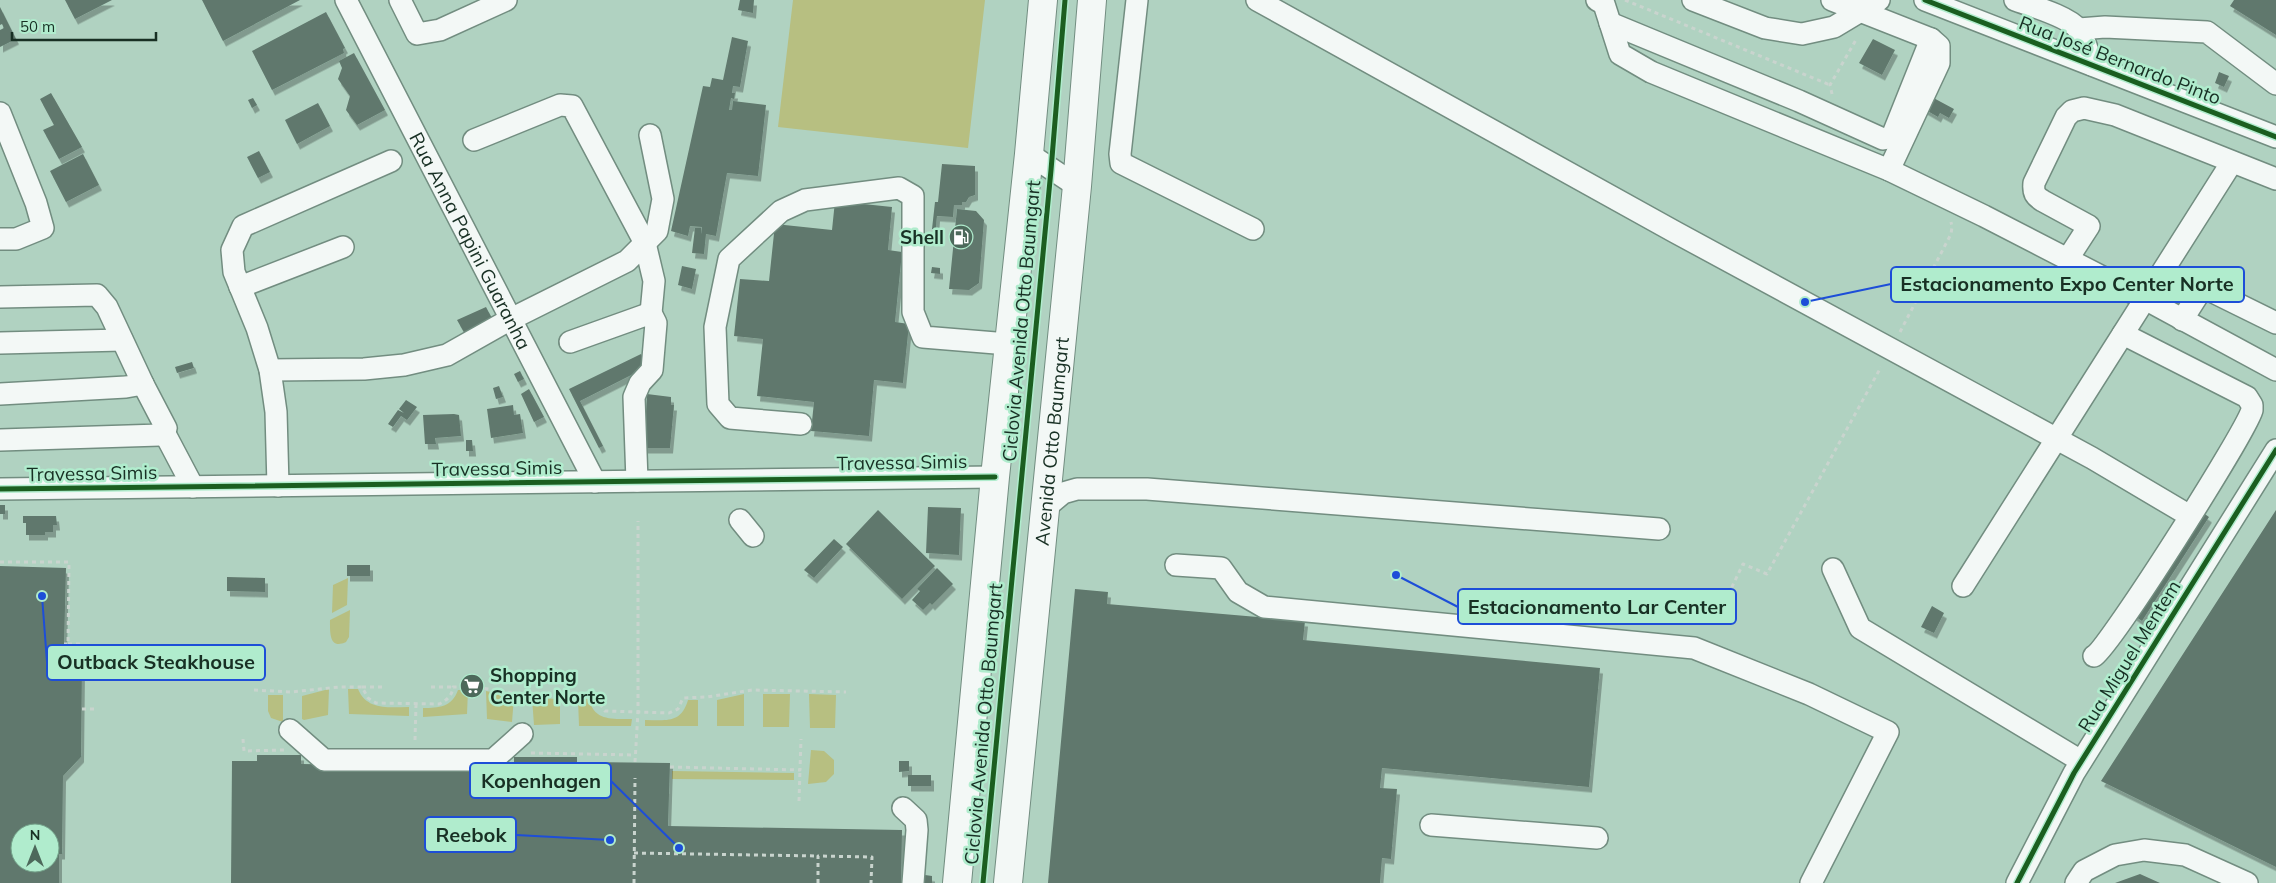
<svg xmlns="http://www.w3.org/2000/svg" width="2276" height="883" viewBox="0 0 2276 883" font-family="Mulish,sans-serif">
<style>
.green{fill:#b7bf81}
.building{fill:#60786d;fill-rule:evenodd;filter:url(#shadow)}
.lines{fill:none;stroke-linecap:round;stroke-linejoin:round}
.minor-casing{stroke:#728d80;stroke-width:24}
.major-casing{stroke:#728d80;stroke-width:30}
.path{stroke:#c9d4ce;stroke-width:3;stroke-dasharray:4 4;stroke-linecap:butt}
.minor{stroke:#f3f8f6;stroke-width:21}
.major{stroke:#f3f8f6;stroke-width:28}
.cycleway-casing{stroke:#b0eccd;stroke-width:8}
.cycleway{stroke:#1b5e20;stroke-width:5}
.labels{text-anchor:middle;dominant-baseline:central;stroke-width:5;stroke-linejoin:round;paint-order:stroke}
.street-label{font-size:19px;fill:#183024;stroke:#b0eccd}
.poi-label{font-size:19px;font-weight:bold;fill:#183024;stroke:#b0eccd;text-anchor:end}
.leader{fill:none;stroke:#1d4ed8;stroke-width:2}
.callout-dot{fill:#1d4ed8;stroke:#b0eccd;stroke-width:2}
.callout{fill:#b0eccd;stroke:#1d4ed8;stroke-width:2}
.callout-label{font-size:20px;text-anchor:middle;font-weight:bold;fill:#183024}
</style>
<defs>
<filter id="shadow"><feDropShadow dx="3" dy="5.5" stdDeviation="0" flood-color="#0004"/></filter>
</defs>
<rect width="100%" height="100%" fill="#b0d2c1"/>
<path class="green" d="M793,0H985L968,148L778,127Z
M348,578L347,605L332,613L333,585Z
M350,610L349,637L346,642C329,650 330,632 330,620Z
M329,689L328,715L304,720L302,719V696Z
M348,689H358C367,711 390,707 409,707V716L349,714Z
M458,690H468L467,714L423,717V708C439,708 452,707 458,690Z
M486,691L514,697L512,722L487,719Z
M744,694V726H717V700Z
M763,694H790L789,727H763Z
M809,694L836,695L835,728H810Z
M268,695H283V722L271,718L268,711Z
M532,698L560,699V724L534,725Z
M578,699H589C594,721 612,719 632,719L631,726H579Z
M688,700H698V726H645V720C666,720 681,724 688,700Z
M811,750L824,751L834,760V774L826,782L808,784Z
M672,771L794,773V780L672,779Z"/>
<path class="building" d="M65,0H112L75,19Z
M202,0H300L223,41Z
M740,0H754L753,13L738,10Z
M2234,0H2276V35L2230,6Z
M0,7L16,39L0,47V30L4,28L2,24L0,25Z
M326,12L345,48L343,49L344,53L272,90L252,51Z
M732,37L748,41L740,87L733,86L732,93H735L734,99L731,98L729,110H732L733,101L766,105L758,176L727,173L716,236L706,234L704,254L692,253L695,228H701V234L702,227L690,226L688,236L671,231L703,86L710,87L712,78L723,80Z
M1873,39L1895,50L1882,75L1859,63Z
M354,53L385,110L357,125L346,110L350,96L338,79L342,68L339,61Z
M2219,72L2229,76L2224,87L2215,83Z
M1902,81L1954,109L1949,118L1940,113L1938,117L1905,98L1907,95L1898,90Z
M51,93L82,147L59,159L43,130L54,125L40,99Z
M253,98L257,105L252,108L248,100Z
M318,103L330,126L297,144L285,120Z
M259,151L270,172L258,178L247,157Z
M83,154L99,185L66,202L50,171Z
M942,164L975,166V195L969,197L966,202H962V205H954L953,217L937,216L936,229H932L935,202H938Z
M835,201L892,207L888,250L902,252L895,322L909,324L903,383L874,380L869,436L811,431L814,402L757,396L763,339L734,336L740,279L769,281L775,224L832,230Z
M957,209L976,211L984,220L979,283L969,290L949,289Z
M682,266L696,269L692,289L678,285Z
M932,267L940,268V274L931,273Z
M486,307L496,326L465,334L457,320Z
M641,354L647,367L580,401L603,446L599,448L569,389Z
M192,362L194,368L177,373L175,367Z
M520,371L524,379L518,382L514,374Z
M499,386L503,397L496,399L493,388Z
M529,389L544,417L534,422L521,394Z
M647,394L671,397V405H674L670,448H644Z
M406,400L417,407L407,420L401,416L393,427L388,424L398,410L404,413L399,409Z
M513,405L514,415L520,414L523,433L491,438L487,409Z
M454,414L459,415L461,436L435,438L436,444H425L423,415Z
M466,440H472L473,451H466Z
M0,505H5V514H0Z
M928,507L961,508L959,555L926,553Z
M878,510L935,566L902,599L846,544Z
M2199,510L2209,517L2142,621L2132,614Z
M2276,510V867L2101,781Z
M23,516H56L57,525H53V532H45V535H26V523H23Z
M834,539L843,547L814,578L804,570Z
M347,565H370V576H347Z
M0,566L66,568L64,646L82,665L81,757L63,776L62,854H59V883H0ZM20,833H50V863H20Z
M937,568L953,584L932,605L930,603L923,610L912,600L920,591L917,589Z
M227,577L265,578V592L227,591Z
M1075,589L1108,592L1107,604L1305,621L1303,640L1600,668L1589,787L1382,768L1380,788L1397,789L1391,859L1382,858L1380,883H1048Z
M1932,606L1944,613L1934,633L1921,627Z
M257,755H301V764L514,767V757H577V778L588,777V762L670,763L668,826L902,830L901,883H231L232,761H257Z
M899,761H909V771L899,772Z
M908,775H931V786H908Z
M2140,874L2160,883H2115Z
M925,875L932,876V883H925Z"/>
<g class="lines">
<g class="minor-casing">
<g id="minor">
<path id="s1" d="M346,0L595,482"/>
<path d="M400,0L417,34L440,30L506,0"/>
<path d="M1137,0L1120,154L1121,163L1253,229"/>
<path d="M1257,0L1675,232L2092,458L2190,516"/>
<path d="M1597,0L1604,4L1620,54L1651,72L1889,170L1984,216L2145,299L2276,370"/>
<path d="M1693,0L1765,28L1802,34L1834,27L1879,0"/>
<path d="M1832,0L1931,39L1939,46V63L1889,170"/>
<path d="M1925,0L2276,137"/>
<path d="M2015,0C2031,6 2068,16 2078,29C2086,39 2088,54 2092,65"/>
<path d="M1610,23L1799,101L1883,139L1889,138L1893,134L1931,39"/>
<path d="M2079,29L2105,27L2207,32L2276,84"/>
<path d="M0,113L36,203L43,228L16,239H0"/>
<path d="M474,140L560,105L572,106L645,243L654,281L651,313"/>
<path d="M1029,154L1077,186"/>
<path d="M2067,260L2089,226L2043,201C2035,196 2033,193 2034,183L2066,117L2072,111L2084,108L2115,115L2276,179"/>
<path d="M240,287L343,247"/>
<path d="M0,297L97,295L107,307L143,384L126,387L0,394"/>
<path d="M2182,320L2203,287L2276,323"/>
<path d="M570,342L651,313L656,323L652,370L640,383L634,397L637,481"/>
<path d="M0,343L122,340"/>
<path d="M270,370L364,369L404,365L447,355L511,319L627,261L657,231L663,199L650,135"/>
<path d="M801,424L730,418L718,404L715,327L729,259L781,211L805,200L899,188L913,196V312L923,337L1008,344"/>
<path d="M164,432L193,487"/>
<path d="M0,440L160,435L166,428L143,384"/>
<path d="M278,486L276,412L270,370L257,328L234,272L232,250L243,226L391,161"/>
<path d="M0,489L995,477"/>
<path d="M1045,508L1063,493L1077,489H1147L1659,529"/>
<path d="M740,520L753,536"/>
<path d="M1176,565L1221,568L1238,592L1264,607L1694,648L1809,694L1888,732L1811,883"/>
<path d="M1833,569L1860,628L2081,761"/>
<path d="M1963,586L2232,162"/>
<path d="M2094,656C2109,648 2245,434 2252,410V405L2247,397L2123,334"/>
<path d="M290,730L324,760H493L522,734"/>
<path d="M903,808L916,820L917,830L913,883"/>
<path d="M1431,825L1597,838"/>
<path d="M2017,883L2074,773L2276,450"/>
<path d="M2076,883L2084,871L2115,855L2144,850L2185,855L2247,883"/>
</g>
</g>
<g class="major-casing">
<g id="major">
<path d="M957,883L995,477L1029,154L1043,0"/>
<path id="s2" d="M1008,883L1077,186L1092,0"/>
</g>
</g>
<path class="path" d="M1625,0L1830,85
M1832,94L1830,85L1857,38
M1900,332L1951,234L1952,227L1951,222
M0,562H69L68,644H64
M1595,619L1596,608L1716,620L1743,564L1767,574L1881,367
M68,644H83
M362,687H384
M431,687H453
M254,690L291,692L339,687H362L368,698L376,703L439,704C447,700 452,696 453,687H476L524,695L594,696L605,711L669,713L678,709L683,698L707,697L752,690L846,692
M82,709H94
M243,739L244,751L284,750
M415,740L416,704
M531,753L635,755
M635,762L638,712V521
M670,767L800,770L801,739
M799,801L800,770
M634,853L818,856
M634,883L635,778
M818,883V856L872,857L871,883"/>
<use href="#minor" class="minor"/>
<use href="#major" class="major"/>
<g class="cycleway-casing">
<path id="cycleway" d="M1925,0L2276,137
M0,489L995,477
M983,883L1051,170L1065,0
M2017,883L2074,773L2276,450"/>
</g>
<use href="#cycleway" class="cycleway"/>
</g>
<defs>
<g id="fuel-disc" transform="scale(1.25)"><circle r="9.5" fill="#4d695b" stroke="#b0eccd"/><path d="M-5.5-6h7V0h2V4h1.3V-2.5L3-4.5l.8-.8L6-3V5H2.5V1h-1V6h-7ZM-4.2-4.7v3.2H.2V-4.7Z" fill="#fff"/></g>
<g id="supermarket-disc" transform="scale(1.25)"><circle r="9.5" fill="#4d695b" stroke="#b0eccd"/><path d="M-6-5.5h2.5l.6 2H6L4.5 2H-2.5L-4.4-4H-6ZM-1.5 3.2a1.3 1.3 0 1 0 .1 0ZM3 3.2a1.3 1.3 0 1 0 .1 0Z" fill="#fff"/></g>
</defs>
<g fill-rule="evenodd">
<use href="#fuel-disc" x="961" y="237"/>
<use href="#supermarket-disc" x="472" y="686"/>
</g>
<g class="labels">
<g class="street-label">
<text transform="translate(2120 60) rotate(21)">Rua José Bernardo Pinto</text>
<text stroke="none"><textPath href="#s1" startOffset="271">Rua Anna Papini Guaranha</textPath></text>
<text transform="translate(1021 321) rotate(-85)">Ciclovia Avenida Otto Baumgart</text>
<text stroke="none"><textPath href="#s2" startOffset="444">Avenida Otto Baumgart</textPath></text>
<text transform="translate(902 462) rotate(-1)">Travessa Simis</text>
<text transform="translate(497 468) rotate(-1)">Travessa Simis</text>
<text transform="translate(92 473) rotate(-1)">Travessa Simis</text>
<text transform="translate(2129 656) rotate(-58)">Rua Miguel Mentem</text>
<text transform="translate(983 724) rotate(-85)">Ciclovia Avenida Otto Baumgart</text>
</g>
<g class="poi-label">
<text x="944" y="237">Shell</text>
<text x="490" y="675" text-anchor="start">Shopping<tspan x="490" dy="22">Center Norte</tspan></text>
</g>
</g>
<path class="leader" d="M1805 302L1891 284M1396 575L1458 607M42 596L47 662M679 848L611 781M610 840L516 835"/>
<g class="callout-dot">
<circle cx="1805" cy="302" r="5"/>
<circle cx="1396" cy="575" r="5"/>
<circle cx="42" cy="596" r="5"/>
<circle cx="679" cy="848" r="5"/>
<circle cx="610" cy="840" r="5"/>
</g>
<g class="callout">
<rect x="1891" y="267" width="353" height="35" rx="5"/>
<rect x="1458" y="589" width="278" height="35" rx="5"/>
<rect x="47" y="645" width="218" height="35" rx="5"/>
<rect x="470" y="763" width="141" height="35" rx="5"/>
<rect x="425" y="817" width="91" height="35" rx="5"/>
</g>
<g class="callout-label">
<text x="2067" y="291">Estacionamento Expo Center Norte</text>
<text x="1597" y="614">Estacionamento Lar Center</text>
<text x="156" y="669">Outback Steakhouse</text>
<text x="541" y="788">Kopenhagen</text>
<text x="471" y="842">Reebok</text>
</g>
<g transform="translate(35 848)"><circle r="24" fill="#b0eccd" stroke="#73a189"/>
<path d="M0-4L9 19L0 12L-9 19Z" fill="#4d695b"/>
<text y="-8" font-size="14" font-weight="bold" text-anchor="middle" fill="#183024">N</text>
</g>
<path d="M12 32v8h144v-8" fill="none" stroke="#183024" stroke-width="2.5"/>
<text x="20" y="32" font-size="15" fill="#183024" stroke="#b0eccd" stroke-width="4" paint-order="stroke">50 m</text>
</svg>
